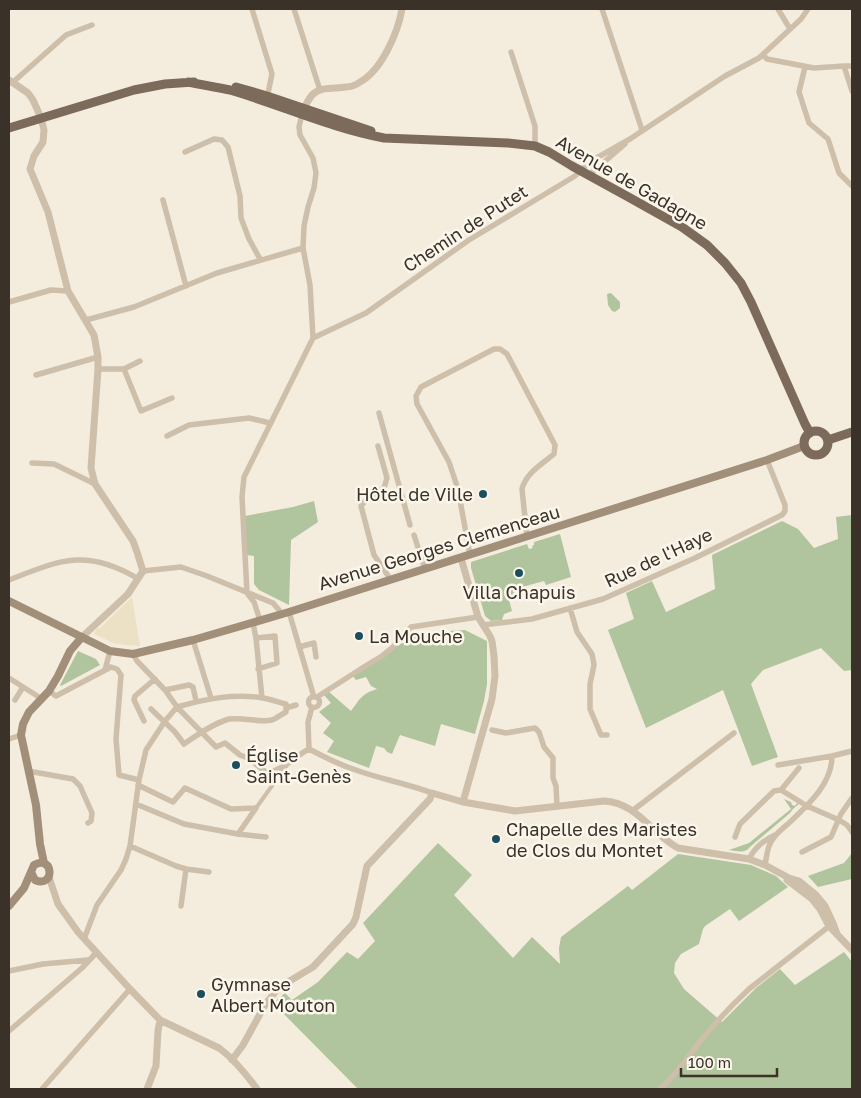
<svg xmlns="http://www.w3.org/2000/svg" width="861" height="1098" viewBox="0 0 861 1098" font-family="'Golos Text',sans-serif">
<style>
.green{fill:#b0c49d}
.plaza{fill:#ece1c5}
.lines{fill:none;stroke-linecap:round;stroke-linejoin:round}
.pedestrian{stroke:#cdbfa9;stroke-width:4}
.minor{stroke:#cdbfa9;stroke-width:5.5}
.tertiary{stroke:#cdbfa9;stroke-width:7}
.secondary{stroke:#a18f7a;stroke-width:8}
.primary{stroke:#7c6b5a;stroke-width:9}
.poi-dot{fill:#1c4e5d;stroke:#fbf6eb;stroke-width:2}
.labels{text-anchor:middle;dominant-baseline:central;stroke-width:5;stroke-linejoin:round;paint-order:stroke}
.street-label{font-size:18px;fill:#3a3129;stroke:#fbf6eb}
.poi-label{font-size:18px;fill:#3a3129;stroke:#fbf6eb;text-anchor:start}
</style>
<rect width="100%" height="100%" fill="#f4edde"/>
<path class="green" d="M611,293L620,302V308L615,312L612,311L608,305L607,294Z
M314,501L318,522L291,540L289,605L259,590L254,584V556L246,555L245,516L293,507Z
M852,515V670L844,671L821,648L763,670L751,684L778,757L752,766L723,690L646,728L608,630L634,619L626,593L652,581L666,612L715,589L712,555L782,521L798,529L814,548L838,539L836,517Z
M560,534L571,577L546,585L544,581L515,589L517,598L509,600L512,611L504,614L502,620L491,621L485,616L471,568V562L527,544L529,549L533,548L532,546L534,545V542Z
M465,630L487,641V684L484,701L475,734L441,724L435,746L400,735L392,754L387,752L384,748L376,746L369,768L327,752L334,741L323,733L331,723L319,712L331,703L324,695L328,691L351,711C360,699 361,694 377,689L371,686L366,677L356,680L353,676L417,633Z
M78,651L96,659L100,665L61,686L60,685Z
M784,799L791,802L792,805L795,806L797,803L799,804L793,809L790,813L750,847C745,854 737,851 729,850L749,843L791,809Z
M438,843L472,875L454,895L513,958L532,937L560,964L559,948L561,937L628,886L632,890L678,854L751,865L776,876L788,887L739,921L730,909L705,926L703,929L699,944L681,954L675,963L674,973L684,989L722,1022L756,988L780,969L795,985L844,952L852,962V1089H358L273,1003L285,993L292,1000L318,982L347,952L358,959L375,941L363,923Z
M852,853V879L818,887L808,876L844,863Z"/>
<path class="plaza" d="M132,597L140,646L125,645L113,643L94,634L96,629L97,628L99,629Z"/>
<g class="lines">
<path class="pedestrian" d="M256,808L287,765"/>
<path class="minor" d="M252,9L272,74L267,98
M294,9L320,90
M602,9L642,130
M778,9L790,29
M511,52L535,126V146
M763,55L767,59L814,68L844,66H852
M844,66L852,91
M805,67L799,92L809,123L828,139L839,173L852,186
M12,83L66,35L92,25
M185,152L214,139L222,140L228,147L240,196L241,218L249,239L260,259
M589,175L625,144
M163,200L186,286
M9,302L51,290L68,291
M86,320L134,307L217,273L303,248
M313,338L366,313L469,240L575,176L585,166L593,160L630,139L725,76L759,58L801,19L808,9
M98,369H124L140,361
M124,369L141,411L172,398
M36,375L98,357
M379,413L410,525
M167,436L189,425L249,418L270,423
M378,446L387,478L384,488L366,500L361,506L374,555L391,580
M32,463L54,464L95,484
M414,535L425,569
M470,555L458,489L449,462L417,404L416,396L421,387L494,349H500L507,354L555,445L554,454C542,464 526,473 522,489L527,537
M143,571L181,567L207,576L273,603L279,610L280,614
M9,580C60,560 86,548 137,578
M570,608L577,632L592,654L594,665L590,684V709L601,735H607
M289,612L314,697
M260,620L254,602L247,593L242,497L244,477L313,338L310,285L303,248L304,226L308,207L314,188L316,173L313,158L300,135L299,127L302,114
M253,623L256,638L262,698
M483,625L532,619L603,599L695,558L782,515L785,511V505L767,460
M256,638L275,636L277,663L258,669
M193,640L211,698
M299,647L314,643L316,657
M133,654L137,661L165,690L177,707L216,747L225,743L240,755L248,758L267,773C284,770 295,756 309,749
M105,670L110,651
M9,678L42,699
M165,690L189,685L193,687L196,701
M49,691L56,696L111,667L117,669L121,675L116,739L119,775L139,780
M308.5 702a5.5 5.5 0 1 1 11 0a5.5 5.5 0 1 1-11 0Z
M317,697L367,665L382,656L392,648L411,627L478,617
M15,700L23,687
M286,708L296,705
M151,709L175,732L184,744C197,735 214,723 229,719C244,717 260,723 272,720C277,718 282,714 286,712V704C278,702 270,699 263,698C234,693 205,699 177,707
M144,721L134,700L135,696L155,679
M492,730L506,733L535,728L539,732L544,747L553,758V778L556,786L557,806
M9,739L21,735
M309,749C324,757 338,764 353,769C379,779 406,783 432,793
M309,749L308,722L312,707
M778,765L832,756L852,751
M28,771L73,779L80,786L92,813L91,821L88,823
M138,785L173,802L185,788L231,809L256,808
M781,790L799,768
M136,804L184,824L238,834L266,837
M632,811L734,733
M238,834L256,808
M735,837L740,824L774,791L781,790L807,806L839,820L847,825L852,832
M130,846L176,866L186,869L209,872
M802,852L831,837L841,814L852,798
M749,859C755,847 763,841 775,835
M765,865C766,859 767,852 769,846C773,836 781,830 789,823C808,805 832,784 832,756
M181,906L186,869
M84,939L97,905L121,870L126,859L130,846L139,780L146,750L165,721L177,707
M9,971L43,964L88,960
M9,1031L82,968L97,952
M42,1089L130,989
M660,1089C675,1077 686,1059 698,1044C713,1025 731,1006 749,989L832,924"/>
<path class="tertiary" d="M9,80L28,93L33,100L41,118L44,130L43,142L34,156L30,169L48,212L68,291L94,335L98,357V369L91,468L95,484L133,541L137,552L143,571L128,594L82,637
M303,112C305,106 308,100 312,95C321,86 335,89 346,87C351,87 356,85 360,82C382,70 398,32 402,9
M461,558L478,617L490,636L492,641L494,656L495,676L492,699L463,802
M49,877L58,904L78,932L130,989L160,1020L219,1048C234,1059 246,1074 257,1089
M787,880L812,899L820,909L829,926L852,950
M232,1060L243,1045L265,1005L275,992L283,985L313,967L353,924L356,917L367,866L430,799L432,793L463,802L515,811L604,801C636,802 652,834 678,848L749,859L765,865L789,878L799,881L816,895L825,906L833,923L837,934
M147,1089L156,1066L158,1031L160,1020"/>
<path class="secondary" d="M9,601L110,651L133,654L193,640L289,612L550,529L767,460L804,446
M44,863L40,844L36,805L21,735L23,724L29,712L49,691L58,676L70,651L82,637
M9,906L24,888L34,865C54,854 55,889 35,880L31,872"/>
<path class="primary" d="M188,82C202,85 216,87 230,90C281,105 331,128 384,138L508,143L535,146L549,152L572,166L632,199L682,227L707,245L725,263L741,283L751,302L805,424L810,433
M236,87L267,96L371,131
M9,128L134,90L165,84L194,82
M804 443a12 12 0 1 1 24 0a12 12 0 1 1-24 0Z
M828,440L852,432"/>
</g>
<g class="poi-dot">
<circle cx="483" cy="494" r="5"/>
<circle cx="519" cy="573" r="5"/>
<circle cx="359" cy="636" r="5"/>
<circle cx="236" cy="765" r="5"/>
<circle cx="496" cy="839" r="5"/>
<circle cx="201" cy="994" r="5"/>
</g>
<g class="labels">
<g class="street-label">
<text transform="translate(632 182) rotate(30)">Avenue de Gadagne</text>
<text transform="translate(465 228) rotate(-33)">Chemin de Putet</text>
<text transform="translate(439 547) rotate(-17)">Avenue Georges Clemenceau</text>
<text transform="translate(658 557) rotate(-25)">Rue de l'Haye</text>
</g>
<g class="poi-label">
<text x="473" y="494" text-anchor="end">Hôtel de Ville</text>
<text x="519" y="592" text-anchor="middle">Villa Chapuis</text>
<text x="369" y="636">La Mouche</text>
<text x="246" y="755">Église<tspan x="246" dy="21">Saint-Genès</tspan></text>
<text x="506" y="829">Chapelle des Maristes<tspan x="506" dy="21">de Clos du Montet</tspan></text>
<text x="211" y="984">Gymnase<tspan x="211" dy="21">Albert Mouton</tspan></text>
</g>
</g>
<rect width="861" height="1098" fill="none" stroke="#3a3129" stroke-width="20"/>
<path d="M681 1068v8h96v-8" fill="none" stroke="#3a3129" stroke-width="2.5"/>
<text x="688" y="1068" font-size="15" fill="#3a3129" stroke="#fbf6eb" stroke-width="4" paint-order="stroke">100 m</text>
</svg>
